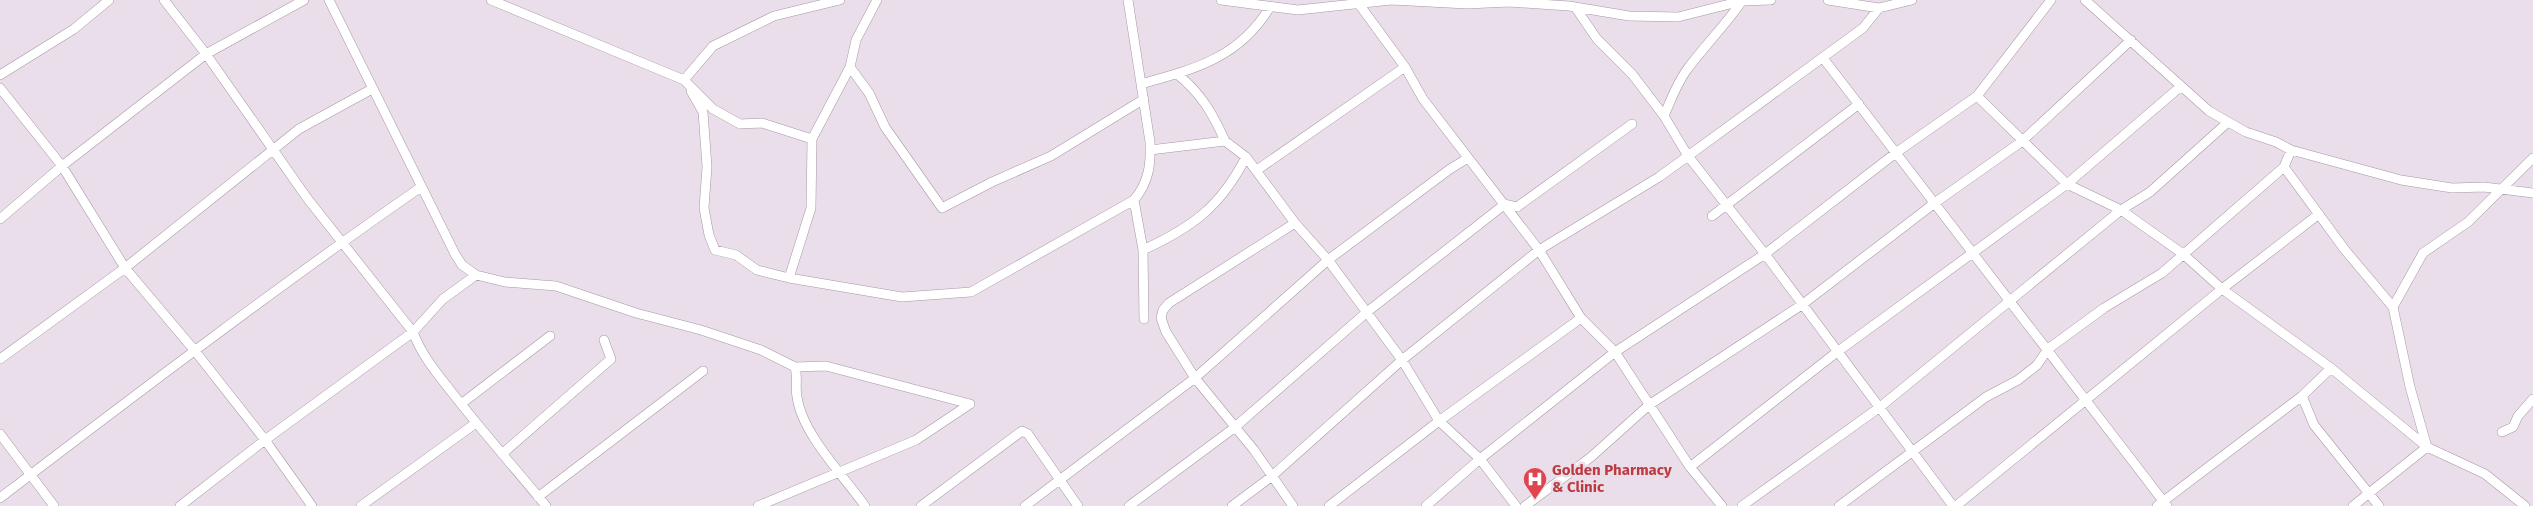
<svg xmlns="http://www.w3.org/2000/svg" width="2533" height="506" viewBox="0 0 2533 506" font-family="'Fira Sans',sans-serif">
<style>
.lines{fill:none;stroke-linecap:round;stroke-linejoin:round}
.street-casing{stroke:#a498a4;stroke-width:10}
.street{stroke:#fff;stroke-width:9}
.labels{text-anchor:middle;dominant-baseline:central;stroke-width:5;stroke-linejoin:round;paint-order:stroke}
.health-label{font-size:15px;font-weight:bold;fill:#be3a42;stroke:#eadeea;text-anchor:start}
</style>
<rect width="100%" height="100%" fill="#eadeea"/>
<g class="lines">
<g class="street-casing">
<path id="street" d="M164,0L206,54L307,198L413,332C421,354 436,372 450,390C481,430 514,467 546,506
M329,0L455,254L462,265L476,275L505,282L556,286L636,313L701,330L761,350L795,367L826,366L970,404
M491,0L684,80L713,46L774,16L840,0
M1221,0L1298,10L1391,0L1467,4L1509,2L1569,6L1629,16L1678,17L1742,1L1771,0
M1356,0L1405,67L1423,99L1539,250L1581,318L1615,352L1690,467L1722,506
M1828,0L1879,8L1912,0
M2051,0L1977,96L2067,184L2121,210L2183,254L2222,289L2331,368L2427,447L2485,474L2525,506
M2085,0L2209,111L2246,132L2276,142L2291,150L2401,180L2452,188L2484,187L2533,193
M1575,7L1597,39L1632,74L1664,116L1688,156L1765,254L1953,506
M1823,58L2167,506
M850,67L869,93L885,127L942,208L992,182L1051,156L1144,99
M1177,74C1201,93 1213,114 1225,141
M0,75L74,29L109,0
M684,80L713,109L740,124L762,123L812,139L811,208L789,278L902,297L971,292L1134,200C1149,182 1151,164 1150,142L1128,0
M1141,84C1195,69 1239,58 1270,7
M0,88L62,166L125,268L195,351L265,440L312,506
M691,91L703,112L707,167L704,208L709,235L715,250L736,255L757,270L789,278
M1664,116C1671,100 1676,85 1686,71C1703,47 1725,26 1742,1L1740,0
M812,139L850,67L856,40L877,0
M1150,150L1225,141L1246,157L1295,223L1328,260L1402,360L1439,421L1480,459L1516,506
M2284,167L2345,250L2393,307L2423,253L2468,222L2533,158
M1257,170L1405,67
M1134,200L1143,250L1144,319
M1712,216L1859,104
M0,219L62,166L206,54L304,0
M1143,250C1193,227 1221,206 1246,157
M0,359L125,268L299,129L372,89
M795,367C798,378 795,387 797,397C802,434 844,476 865,506
M2302,396L2314,425L2379,506
M461,404L550,336
M2502,432L2513,427L2518,416L2533,399
M0,434L54,506
M502,454L611,359L604,340
M1690,467L1837,352L2067,184L2180,87
M538,497L703,371
M0,498C139,392 277,287 421,187
M180,506L265,440L413,332L443,299L476,275
M361,506L476,423
M758,506L916,440L970,404
M921,506L1022,431L1028,434L1078,506
M1025,506L1195,378L1328,260L1450,169L1468,158
M1129,506L1234,428L1367,312L1505,204L1517,207L1632,124
M1232,506L1271,477L1402,360L1539,250L1659,177L1688,156L1863,28L1879,8
M1293,506L1254,450L1195,378L1166,332L1161,318L1163,310L1169,303L1295,223
M1329,506L1439,421L1581,318
M1426,506L1480,459L1615,352L1765,254L1897,152L1977,96
M1525,506L1591,457L1649,405L1803,304L1936,202L2021,142L2131,40
M1742,506L1880,407L2121,210L2150,192L2227,123
M1839,506L1986,397L2018,380L2037,365L2048,349L2104,308L2162,273L2284,167L2291,150
M1956,506L2222,289L2319,214
M2157,506L2302,396L2331,368
M2353,506L2427,447L2410,387L2393,307"/>
</g>
<use href="#street" class="street"/>
</g>
<defs>
<g id="hospital-pin" transform="scale(1.25)"><path d="M0 17L-7.5 6A9.5 9.5 0 1 1 7.5 6Z" fill="#e0444e" stroke="#eadeea"/><path d="M-5-5h3v3.5h4V-5h3V5h-3V1.5h-4V5h-3Z" fill="#fff"/></g>
</defs>
<g fill-rule="evenodd">
<use href="#hospital-pin" x="1535" y="479"/>
</g>
<g class="labels">
<g class="health-label">
<text x="1552" y="470">Golden Pharmacy<tspan x="1552" dy="17">&amp; Clinic</tspan></text>
</g>
</g>
</svg>
